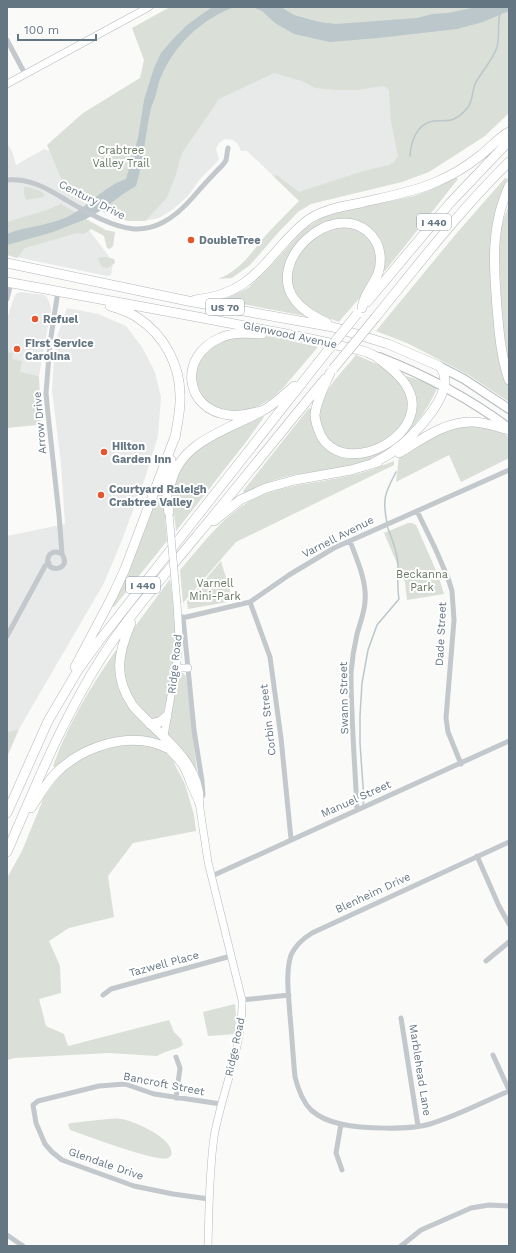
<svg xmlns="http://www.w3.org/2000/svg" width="516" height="1253" viewBox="0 0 516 1253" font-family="'Work Sans',sans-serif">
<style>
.built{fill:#e8e9e9}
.green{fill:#dadfd7}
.water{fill:#bbc7cb}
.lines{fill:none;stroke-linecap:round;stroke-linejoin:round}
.stream{stroke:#bbc7cb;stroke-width:1.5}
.secondary-casing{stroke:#b3babf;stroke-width:8}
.primary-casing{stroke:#b5babe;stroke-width:10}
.highway-casing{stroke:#b4b9bd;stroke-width:10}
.street{stroke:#c3c8cc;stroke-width:5}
.secondary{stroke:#fff;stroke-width:7}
.primary{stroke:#fff;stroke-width:8}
.highway{stroke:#fff;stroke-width:9}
.secondary-bridge-casing{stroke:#b3babf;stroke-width:8;stroke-linecap:butt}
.highway-bridge-casing{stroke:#b4b9bd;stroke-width:10;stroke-linecap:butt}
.secondary-bridge{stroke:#fff;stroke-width:7}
.highway-bridge{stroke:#fff;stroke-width:9}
.poi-dot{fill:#e4572e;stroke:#fff;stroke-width:1.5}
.labels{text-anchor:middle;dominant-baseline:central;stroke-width:4;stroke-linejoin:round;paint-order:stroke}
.shield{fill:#fff;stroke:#939fa8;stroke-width:1}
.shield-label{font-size:10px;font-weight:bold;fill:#657683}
.park-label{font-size:11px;fill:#687a64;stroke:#fff}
.street-label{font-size:11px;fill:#657683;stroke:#fff}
.poi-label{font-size:11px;font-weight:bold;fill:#657683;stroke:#fff;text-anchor:start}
</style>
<rect width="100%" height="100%" fill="#fafaf8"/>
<path class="built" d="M509,7V108L470,140L300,201L247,151H241L238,144L233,140L225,139L219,143L216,149L219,159L216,163L200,179L188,196L172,210L159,218L144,221L167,198L176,175L189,125L216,89L439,22Z
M7,143L12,151L16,165L44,149L51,152L107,197L77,214L113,262L111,275L107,276L16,257L7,242Z
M21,292L44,295L47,297L50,304L51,310L39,376L7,370V319L14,297L17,293Z
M67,308L98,314L126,326L142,347L155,372L161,397L158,436L145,478L122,540L104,583L19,729L7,732V536L65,524L61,463L52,391L54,356L58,334Z"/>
<path class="green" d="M170,7H499L437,31C461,29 487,21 509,11V113L485,136L429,172L402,182L311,204L298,212L277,234L250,265L232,278L218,279C241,270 251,253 266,235C277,223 288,212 299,201L272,175L278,176L299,192L360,172L389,165L394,162L398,156L391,121L389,91L387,88L384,86L356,90H337L315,88L302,81L274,73L219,99L182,153L176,175L167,198L145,221H128L119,218L105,213L67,192L47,145L83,113L140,78L144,60L132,28Z
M456,177L458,179L385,271H384V253L366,226H320L284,269L305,316L227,301L225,299L248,288L265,272L304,229L321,218L339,212L414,196L428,191Z
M505,178L508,179L499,202L494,227L500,364L509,388V402L467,374L407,343L376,331L456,234Z
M24,187C32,187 40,190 45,195L43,197L26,200L24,194Z
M61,204L83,217L82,220L86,219L106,230L115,232L113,246L110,249L107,248L104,236L91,229L84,234L77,233L25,248L17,258L7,255V222L47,210Z
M509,205V369L503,339L499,253L501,225Z
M334,227C340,227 349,226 355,228C373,235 382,257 375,275C370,289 349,309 339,322L316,313L300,303L290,282L294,260L314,237Z
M105,257L114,259L115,263L107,268L102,267L98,258Z
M259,335L279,338L318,347L283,388L272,398L259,406L246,410L231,412L216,408L208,403L199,393L194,382L195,368L208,347L229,338Z
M7,352L13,353L12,359L22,361L20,372L39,376L41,419L40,423L37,425L7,428Z
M356,355C373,362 392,369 402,384C423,416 384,448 354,451C351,451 346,449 343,448C340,447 336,447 334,446C331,444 328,439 326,436C322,432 322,428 320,423C315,396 341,374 356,355Z
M406,376L438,386C421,426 391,457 348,467C326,471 302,472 281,478C268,482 256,487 244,493L243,491L309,408L313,409L319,439L361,456L406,429L413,392Z
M263,415L264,417L246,442L176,531L172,495L175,477L180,467L202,444Z
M482,425L505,434L509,438V458L461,482L449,455L396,482L399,456L429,438L455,426Z
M394,461V465L236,542L183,603L180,570C200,547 219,521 245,504C276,485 313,484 348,476C364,473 379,467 394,461Z
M160,485H162L167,541L114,607L112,606Z
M408,523H412L416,525L438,575L444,594L407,600L405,582L384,533Z
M221,561L233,601L188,609L187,601Z
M170,579L176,623V642L168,697L163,714L158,718L152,719L133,700L122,672L128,636Z
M116,650L117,651L118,682L160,737L157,741L130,738L57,768L53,766C68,724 91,686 116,650Z
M181,672L183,673L186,676L197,771L194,772L166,734L177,675Z
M19,729L7,757V732Z
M142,744L164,750L173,761L185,784L194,815L196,831L133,843L108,876L114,917L69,928L49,941L60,966L61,993L39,999L46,1026L64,1034L68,1046L169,1020L174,1032L181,1039L183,1045L178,1048L165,1052L157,1056L109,1053L15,1058L7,1060V878L22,851L44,797L54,783L67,768L84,757L115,746Z
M235,1004L236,1016L235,1034L208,1036L203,1012Z
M108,1119C112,1119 116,1118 120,1119C133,1120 169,1137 171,1150C172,1153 172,1156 168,1158C158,1163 85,1135 70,1130L68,1124L71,1123Z"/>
<path class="water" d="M212,7H234C202,19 174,45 161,77C158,82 158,88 156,94C155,99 152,104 151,108C145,134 144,161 136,186L123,194L102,210L86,219L53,232L7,245V234C26,226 48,226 67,217C88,207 103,187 126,179L138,138L144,100L154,68L161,53L173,39L187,25Z
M253,7H281L294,15L319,22L336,24L417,18L432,14L448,13L476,7H509V11L483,22L457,29L378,38L330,42L294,34L275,23L262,11Z"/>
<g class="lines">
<path class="stream" d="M410,156C411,141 417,124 433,121C441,120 448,122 454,119C460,116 465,111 468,107C473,101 472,91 475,84C481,72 493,60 497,47C500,36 497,25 500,14
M387,523C382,499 385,493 396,472
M363,804L364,800L360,743V716L362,683L368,650L377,625L399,599C397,587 398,576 398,564C397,551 392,538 387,526"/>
<g class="secondary-casing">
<path id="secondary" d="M7,84L149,7
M177,604L179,637L177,661L164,736C163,748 175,755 182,765C189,777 192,791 199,802L208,862L242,1000C243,1047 222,1091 214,1137C209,1173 209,1210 208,1246
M176,668H188"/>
</g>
<g class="primary-casing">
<path id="primary" d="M379,357C425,375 469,398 509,428
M439,366L464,379L509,409"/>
</g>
<g class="highway-casing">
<path id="highway" d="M509,186C504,198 500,209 498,221C492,249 495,279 497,308C499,332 501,357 509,380
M7,263L188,301L333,327L388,344L439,366C461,388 414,436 396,449C389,455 381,459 372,464
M7,282C93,298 179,313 265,330C292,335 319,340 345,347C354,349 365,350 373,355C376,356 380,360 383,362C400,375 419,393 410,417C399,449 341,471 321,436C318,429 315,422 315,415C316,401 325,385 330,373
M195,300C240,295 255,276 282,245C291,235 300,225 311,218C326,209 344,206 360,203C385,197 410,193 434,183C451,176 466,167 481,155C489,149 500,136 509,132
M367,302L450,203L509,141
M110,306C120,309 130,312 138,318C164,335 180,365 180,395C181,410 177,424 175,438
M375,318C418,265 460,210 509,162
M327,323C316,317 303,311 295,300C265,262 330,201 367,231C374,237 379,245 380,254C383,281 365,286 362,308
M262,411C251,413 240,417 229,415C184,410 178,356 220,338C233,332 248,333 262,334
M399,453C421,440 445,421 472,422C485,422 497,427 509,430
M171,483C181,440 229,430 262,411C274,405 284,395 294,386
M169,514L166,487L171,460
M214,521L240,500L266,488L295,480L351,470L378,462
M131,623C118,653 113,677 133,706C158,735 200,760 199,802
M75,667L112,597L125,569L176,434
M150,724L160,722L167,716
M31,808C39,796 46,783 56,773C83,746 131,730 167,748
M7,813L48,721L78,670L99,641L317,364
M7,852C36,785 63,718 102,657C129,615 163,577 195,538C239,485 281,432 325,379"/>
</g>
<path class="street" d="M7,40L25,74
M7,180C27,178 45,187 61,197C113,227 147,251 194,196C200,189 207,181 214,174C217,170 224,165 226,160C227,157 227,152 228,148
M58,291L50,343L46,393L48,414L59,515L62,554C73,571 44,574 48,558C50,551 57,551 62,554
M7,299L11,283
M417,511L435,548L448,578L452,591L454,620L446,718L448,732L461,764
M350,541C357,560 367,581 365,602C364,614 360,623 357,634C354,647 352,660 351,673C351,718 355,765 357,810
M250,602L270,657L281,738L291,839
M183,617L194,730L202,781L203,795L200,801
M178,619L250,602L289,575L334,548L509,470
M7,636L45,566L49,563
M509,842L312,933C304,938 295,946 291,955C285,974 289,997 290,1016C292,1036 293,1057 295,1077C298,1089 302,1101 311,1110C319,1117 331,1122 341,1124C362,1129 410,1130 430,1124C457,1116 483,1102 509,1091
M477,856L499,906L509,924
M212,876L509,741
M486,961L509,942
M103,995L111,989L231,956
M242,1000L289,995
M401,1018L418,1126
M493,1055L509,1090
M176,1098L180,1068L176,1057
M341,1124L336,1153L342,1170
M209,1199L173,1194L134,1186L62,1160L52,1152L45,1144L36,1123L33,1105L38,1101L99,1086L125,1084L154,1094L221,1104
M7,1235L23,1246
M401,1246L421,1230L471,1208L489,1205L509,1206"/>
<use href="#secondary" class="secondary"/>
<use href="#primary" class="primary"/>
<use href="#highway" class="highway"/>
<g class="secondary-bridge-casing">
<path id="secondary-bridge" d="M169,514L177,604"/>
</g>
<g class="highway-bridge-casing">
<path id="highway-bridge" d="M317,364L357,314
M333,369L375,318"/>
</g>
<use href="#secondary-bridge" class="secondary-bridge"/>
<use href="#highway-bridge" class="highway-bridge"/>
</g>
<g class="poi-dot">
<circle cx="191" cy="240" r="4"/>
<circle cx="35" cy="319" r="4"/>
<circle cx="17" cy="349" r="4"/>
<circle cx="104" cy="452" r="4"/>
<circle cx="101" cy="495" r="4"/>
</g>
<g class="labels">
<g class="shield">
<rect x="417" y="214" width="34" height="16" rx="3"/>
<rect x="206" y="299" width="38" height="16" rx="3"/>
<rect x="126" y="577" width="34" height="16" rx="3"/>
</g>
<g class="shield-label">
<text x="434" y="222">I 440</text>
<text x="225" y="307">US 70</text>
<text x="143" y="585">I 440</text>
</g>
<g class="park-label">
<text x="121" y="150">Crabtree<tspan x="121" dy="13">Valley Trail</tspan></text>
<text x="422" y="574">Beckanna<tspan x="422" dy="13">Park</tspan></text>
<text x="215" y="583">Varnell<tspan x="215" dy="13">Mini-Park</tspan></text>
</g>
<g class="street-label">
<text transform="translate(92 200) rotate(27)">Century Drive</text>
<text transform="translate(290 335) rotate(12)">Glenwood Avenue</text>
<text transform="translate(40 423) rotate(-95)">Arrow Drive</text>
<text transform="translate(338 537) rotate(-27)">Varnell Avenue</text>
<text transform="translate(441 634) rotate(-87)">Dade Street</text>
<text transform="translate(175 664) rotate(-84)">Ridge Road</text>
<text transform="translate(344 698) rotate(-91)">Swann Street</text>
<text transform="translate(268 720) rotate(-97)">Corbin Street</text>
<text transform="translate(356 799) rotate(-24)">Manuel Street</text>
<text transform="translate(373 893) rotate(-25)">Blenheim Drive</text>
<text transform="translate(164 964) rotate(-15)">Tazwell Place</text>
<text transform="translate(235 1047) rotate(-78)">Ridge Road</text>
<text transform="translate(420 1070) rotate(81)">Marblehead Lane</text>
<text transform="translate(164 1084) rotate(11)">Bancroft Street</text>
<text transform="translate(106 1164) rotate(19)">Glendale Drive</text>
</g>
<g class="poi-label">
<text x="199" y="240">DoubleTree</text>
<text x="43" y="319">Refuel</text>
<text x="25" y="343">First Service<tspan x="25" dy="13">Carolina</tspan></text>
<text x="112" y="446">Hilton<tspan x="112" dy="13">Garden Inn</tspan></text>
<text x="109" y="489">Courtyard Raleigh<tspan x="109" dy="13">Crabtree Valley</tspan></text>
</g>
</g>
<rect width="516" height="1253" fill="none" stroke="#657683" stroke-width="16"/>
<path d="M18 34v6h78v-6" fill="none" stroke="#657683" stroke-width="2"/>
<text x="24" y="34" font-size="12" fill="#657683" stroke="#ffffff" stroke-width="3" paint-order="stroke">100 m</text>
</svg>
